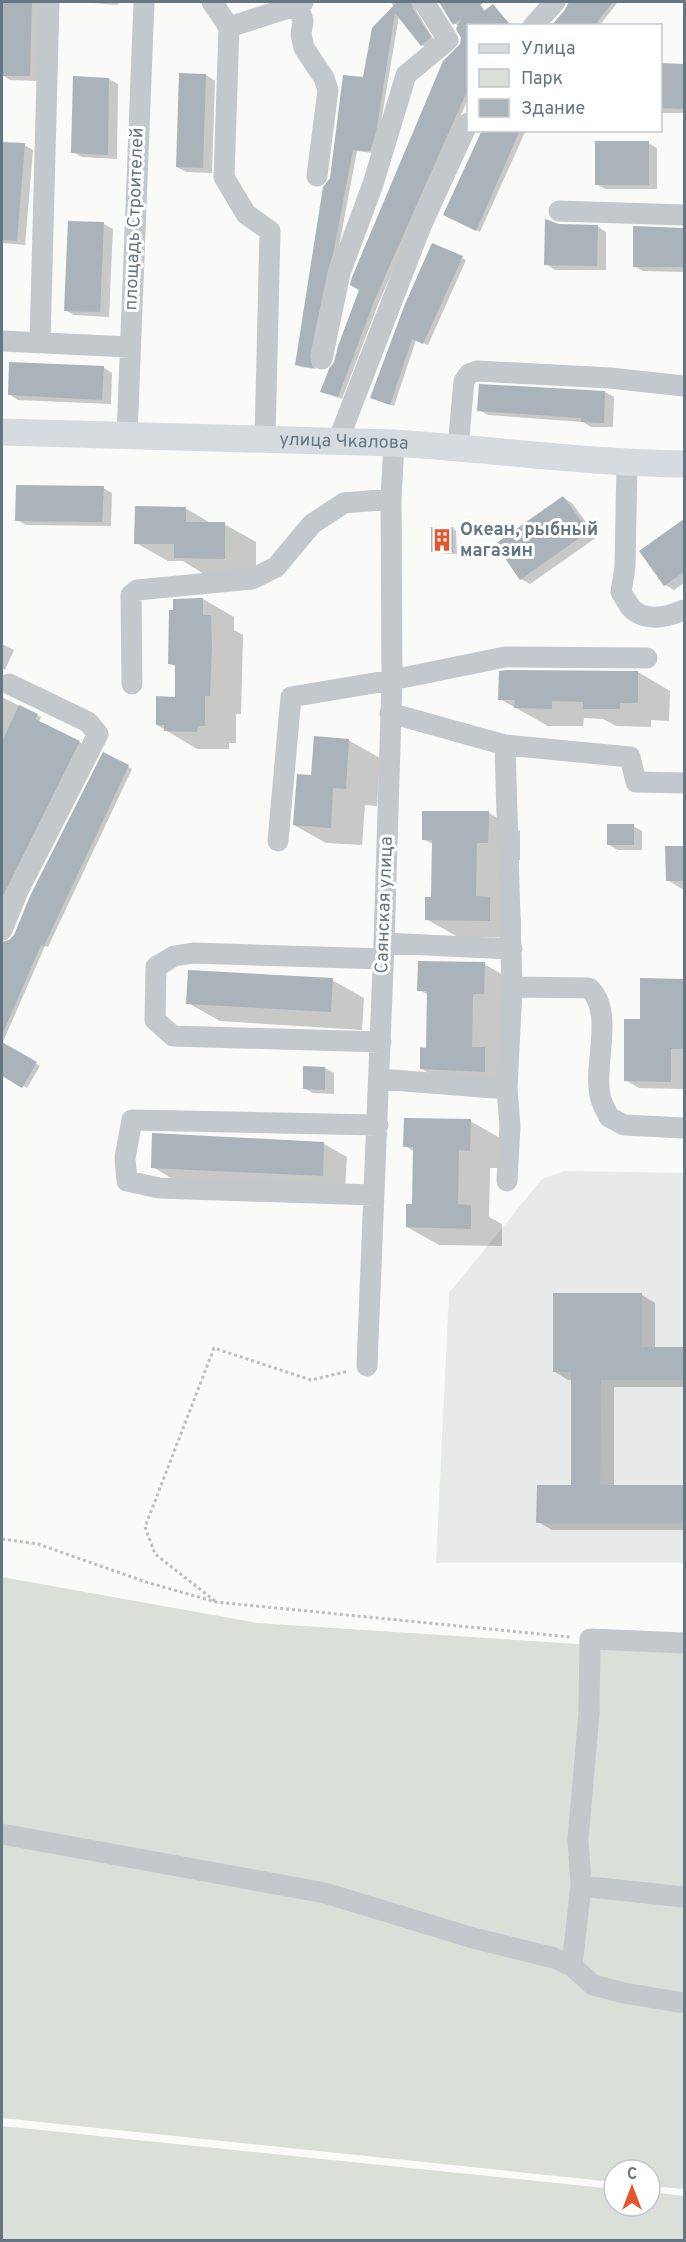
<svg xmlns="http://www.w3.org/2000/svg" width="686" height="2242" viewBox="0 0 686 2242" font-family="Overpass,sans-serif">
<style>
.built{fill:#e8e9e9}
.green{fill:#dadfd7}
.shadow{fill:#0003}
.building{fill:#aab3b9}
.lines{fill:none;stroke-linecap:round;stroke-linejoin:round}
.path{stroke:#bbbfc2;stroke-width:3;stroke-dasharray:3 3;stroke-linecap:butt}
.minor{stroke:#c3c8cc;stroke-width:21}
.major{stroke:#d6dbdf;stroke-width:27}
.labels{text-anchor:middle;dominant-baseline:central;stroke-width:6;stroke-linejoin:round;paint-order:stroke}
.street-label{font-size:18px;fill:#657683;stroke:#fff}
.poi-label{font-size:18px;font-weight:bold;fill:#657683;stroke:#fff;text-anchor:start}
</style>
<rect width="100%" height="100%" fill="#fafaf8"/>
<path class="built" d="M564,1171L684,1173V1563H436L449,1293L542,1179Z"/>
<path class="green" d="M2,1577L257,1623L684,1651V2189L650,2186V2170H614V2182L2,2118Z
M2,2126L614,2189V2206H650V2192L684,2196V2240H2Z"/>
<path class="shadow" d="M3,2H41L39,81L10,80L2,75Z
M80,2H118V5Z
M391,2H414L417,12L434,40L426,47L422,45L399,16L379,134L374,153L357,151L337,257L313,359L316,369L301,367L297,365L331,178L365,79L394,7Z
M440,2H460L467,9L470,2H478L486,12L493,6L512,26H468V99L379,302L342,399L326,393L336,363L461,46L462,38L459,26L454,23Z
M572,2H585L587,4L588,2H618L599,26H553Z
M660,65H684V113H660Z
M180,75H206L215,81L212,173L186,172L177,167Z
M109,79L118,84L117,159L82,157L73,152Z
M484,130H526L480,232L449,217Z
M2,143L24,145L33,150L25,245L2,243Z
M648,143L657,148V189H605L596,184Z
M104,224L113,229L109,317L74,315L65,310Z
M558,225L597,226L606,232V270H555L546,264Z
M635,228H684V272L643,271L634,266Z
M433,244L466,260L428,345L416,340L394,406L376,399Z
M103,367L112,373L111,404L18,400L9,394Z
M605,392L614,397L613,427H591L583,422L488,415L479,410Z
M103,488L112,493L111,526L26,525L17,520Z
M563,498L572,503L597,537L530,584L521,579Z
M185,508L212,524H224L256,542V576H207L183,561H168L136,543Z
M684,521V583L674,590L665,585L641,551Z
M452,528L456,531L457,554L437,553L433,551Z
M203,599L234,617V630L243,635L241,714H236V743H229V749H197L157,725L176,698L177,667L170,663Z
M2,644L14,650L5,670L2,668Z
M638,672L670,691L669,721L651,720V727L616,726L603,719L584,718L583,726H548L500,699Z
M2,697L41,717L39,722L83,744L2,909Z
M348,740L380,758L377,806L365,805L362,845L326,843L294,825L313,777Z
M104,754L132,769L48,947L45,946L2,1044L40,1066L27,1088L2,1074V955L7,943L15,936Z
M489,813L520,831V860H508V909L521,917V938L458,937L426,919L432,898L433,844L423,839Z
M633,826L642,831V850H618L609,845Z
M667,848H684V890L667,880Z
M484,964L516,982L517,1089L453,1087L422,1069L428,1049L429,995L419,990Z
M332,980L364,998L362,1030L220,1021L188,1003Z
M642,980H684V1089L639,1088L625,1080L641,1020Z
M305,1067L325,1068L334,1073V1094L313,1093L304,1088Z
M470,1121L502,1139L501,1168H490L489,1217L502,1224V1246L439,1245L407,1227L414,1206L415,1152L405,1146Z
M324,1144L347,1157L345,1188L176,1181L153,1167Z
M642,1295L655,1303V1348H684V1387H614V1487H684V1530H552L538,1522L573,1487V1380H568L555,1372Z"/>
<path class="building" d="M2,2H32L30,76H2Z
M397,2H411L413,9L431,37L421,46L395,13L376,132L370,151L353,150L333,254L328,270L310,356L313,368L295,365L323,187L330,178L343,75L363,77L372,28Z
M439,2H484L480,5L484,11L493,4L511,26H468V89L375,299L338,397L320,392L329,369L334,362L338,346L359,290L350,285L352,277L443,61L460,44L461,38L456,29L461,19L453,25Z
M569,2H613L594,26H551L564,11Z
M660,63L684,64V109L660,108Z
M179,73L206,74L203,168L176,167Z
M73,76L109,78L108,155L71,153Z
M482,130H520L476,231L443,215Z
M595,141H649V185H595Z
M2,142L25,143L17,241L2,240Z
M545,219L559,224L598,225L597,266L544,265Z
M68,221L104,222L100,312L64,311Z
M633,226L684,228V267H633Z
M432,243L463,256L423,344L412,339L390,405L370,398L405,304Z
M9,362L104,366L102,400L8,395Z
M479,384L605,391L604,423L581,422V418L477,411Z
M16,485L104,486L102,522L15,521Z
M563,496L589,531L520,580L495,544Z
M135,506L186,507V522H225V559L174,558V544H134Z
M684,519V572L664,586L639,551Z
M431,527H453V552H431Z
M203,598V615H211L212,647L210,696H205V726H198L197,732L164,731V725H156V696L175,697V665L168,664L169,610H173V599Z
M506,670L638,671V703H620V709H583V702L552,701V709L514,708L515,700H498L499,671Z
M19,705L38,714L35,719L80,741L2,898V742Z
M314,736L349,739L346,789L333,788L331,828L293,825L297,774L311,775Z
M103,752L129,765L44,946L41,945L2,1035V942L9,940L14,935L30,896Z
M422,811H489L488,843H477L476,896L490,897V921L425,920V897H431L432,840H422Z
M607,824H634V845H607Z
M665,846H684V881H666Z
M418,961L485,962L484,994H473L472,1047H485V1072L420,1069V1047L426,1048L427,991H417Z
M188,970L333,978L331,1012L186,1004Z
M640,978L684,979V1049H671V1082L624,1081V1019H640Z
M2,1042L37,1062L22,1088L2,1076Z
M303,1066L325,1067V1090L303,1089Z
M404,1118L471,1119L470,1151L459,1150L458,1204L471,1205V1229L406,1227V1204H412L413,1147H403Z
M152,1133L324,1142L323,1176L151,1168Z
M553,1293H642V1347H684V1380H601L600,1485H684V1523H536L537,1485H571V1372H553Z"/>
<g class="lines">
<path class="path" d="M2,1539L38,1544L146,1582L216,1602L570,1637
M215,1601L155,1554L145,1527L214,1348L311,1380L349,1371"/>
<path class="minor" d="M212,2L229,27L224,177L246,214L270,231L265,439
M298,5L303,21L301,34L304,48L324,78L328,90L317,176
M533,26L555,2
M229,27L298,5L303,2
M559,211L684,215
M2,341L130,347
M40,343L49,2
M322,359L340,273L373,184L406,75L448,40L424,2
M127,436L144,2
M338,441L421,226L468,123
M458,447L464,381L469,374L477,371L610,378L684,386
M627,463L625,567L621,592C625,598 630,609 636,612C650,621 670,616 684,610
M132,684L131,595L137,590L252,579L276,567L312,524L344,503L391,499
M390,713L505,745L630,757L636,782L684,783
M505,745L512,987L589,988C615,1012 593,1065 600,1095C601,1103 606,1110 609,1117L624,1125L684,1128
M278,841L291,697L392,680L505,657L647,658
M2,930L18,891L98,734L88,722L9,684
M384,943L512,949
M381,1042L173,1036L155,1020L156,967L174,956L193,953L383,959
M380,1079L507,1089L512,987
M507,1181L510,1126L507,1089
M373,1195L159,1188L127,1181L125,1158L132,1120L378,1125
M367,1366L384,943L392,680L391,499L394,443
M684,1643L590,1639L589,1713L578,1839L581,1886L572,1966L593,1985L624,1993L684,2003
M2,1834L325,1893L473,1938L554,1958L572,1966
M581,1886L684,1897"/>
<path class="major" id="s1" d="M2,432L394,443C491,449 587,463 684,464"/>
</g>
<defs>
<g id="building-bare" transform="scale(1.8)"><path d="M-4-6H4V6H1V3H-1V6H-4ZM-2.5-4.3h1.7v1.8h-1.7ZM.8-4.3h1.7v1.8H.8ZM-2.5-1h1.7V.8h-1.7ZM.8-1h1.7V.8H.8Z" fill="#e4572e" stroke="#fff" stroke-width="2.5" paint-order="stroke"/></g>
</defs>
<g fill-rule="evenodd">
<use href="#building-bare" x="442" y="540"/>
</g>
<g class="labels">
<g class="street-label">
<text transform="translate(135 219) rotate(-88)">площадь Строителей</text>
<text stroke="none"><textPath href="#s1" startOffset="342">улица Чкалова</textPath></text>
<text transform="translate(385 905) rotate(-88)">Саянская улица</text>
</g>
<g class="poi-label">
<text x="460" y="530">Океан, рыбный<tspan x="460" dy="21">магазин</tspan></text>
</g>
</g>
<rect width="686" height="2242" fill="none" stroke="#657683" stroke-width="6"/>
<rect x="467" y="24" width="195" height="108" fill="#ffffff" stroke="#c1c8cd" stroke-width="1.5"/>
<rect x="479" y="44" width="30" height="9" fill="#d6dbdf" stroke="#c1c8cd" stroke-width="1.5"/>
<text x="521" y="54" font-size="18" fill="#657683">Улица</text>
<rect x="479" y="69" width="30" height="18" fill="#dadfd7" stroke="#c1c8cd" stroke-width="1.5"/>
<text x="521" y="84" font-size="18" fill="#657683">Парк</text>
<rect x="479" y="99" width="30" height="18" fill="#aab3b9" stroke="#c1c8cd" stroke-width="1.5"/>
<text x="521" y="114" font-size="18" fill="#657683">Здание</text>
<g transform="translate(632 2188)"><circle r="28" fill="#ffffff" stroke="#c1c8cd" stroke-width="1.5"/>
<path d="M0-4.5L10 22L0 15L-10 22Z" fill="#e4572e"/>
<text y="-9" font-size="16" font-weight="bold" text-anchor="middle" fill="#657683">С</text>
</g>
</svg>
